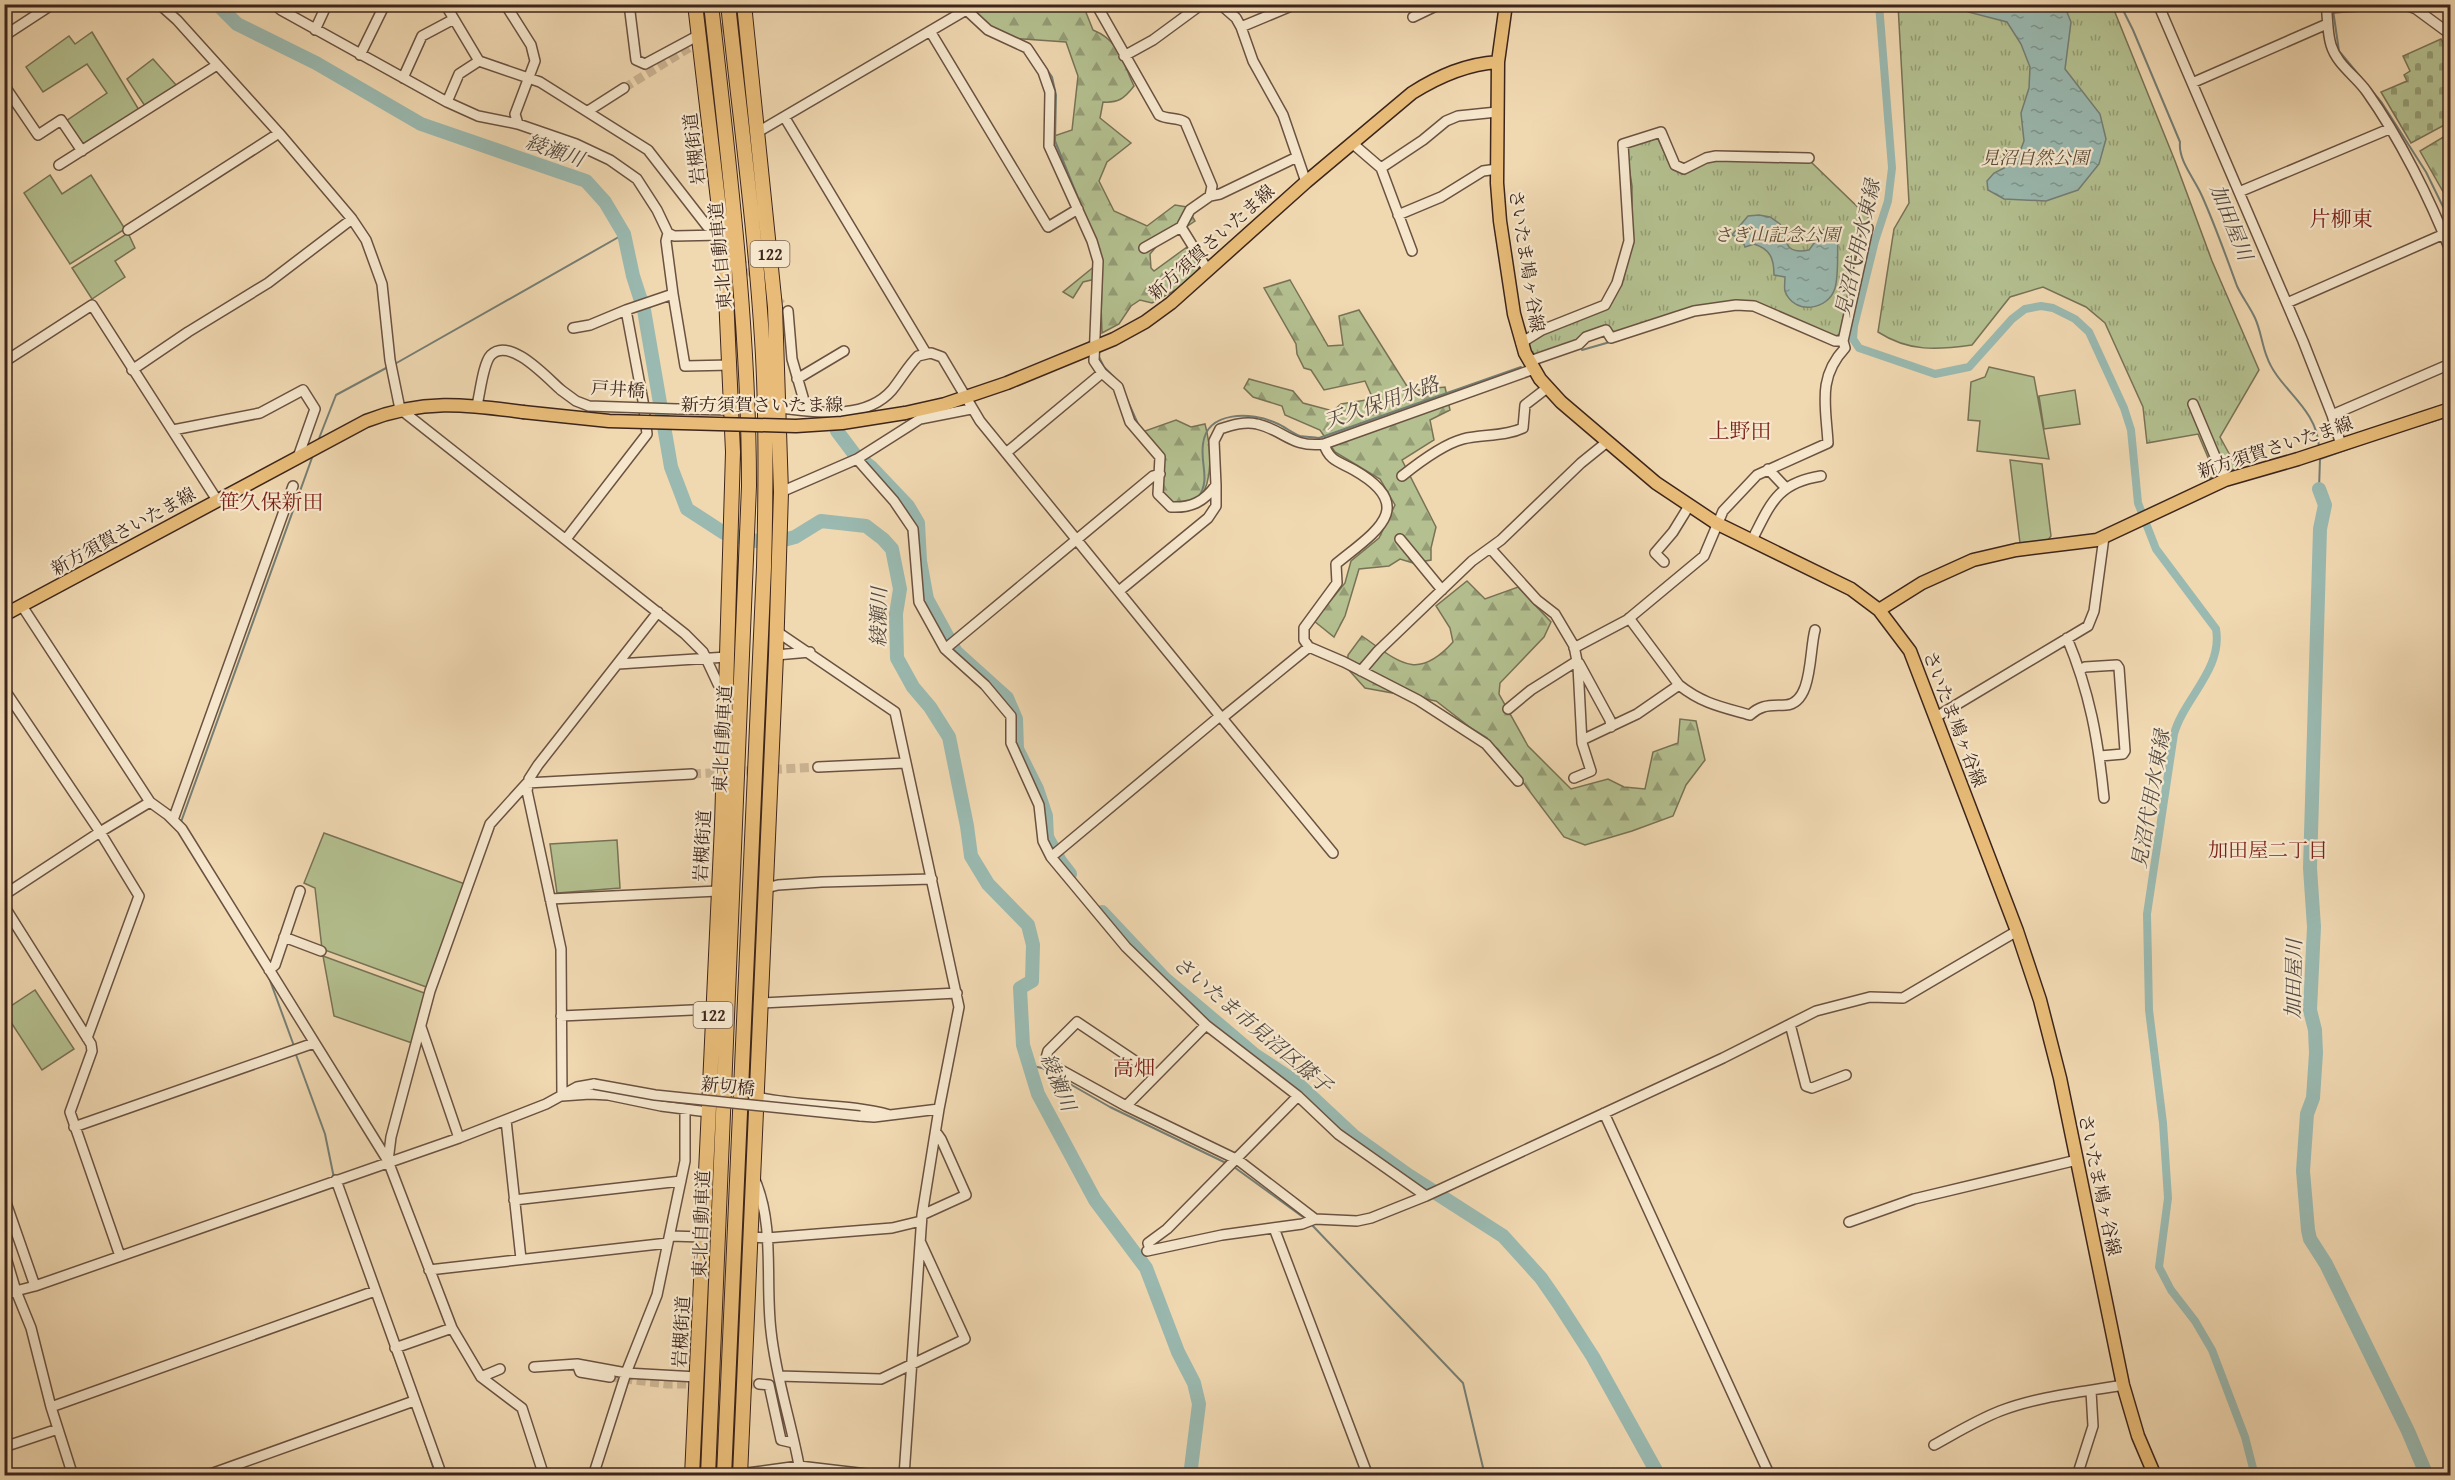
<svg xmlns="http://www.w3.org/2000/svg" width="2455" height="1480" viewBox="0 0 2455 1480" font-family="'Gentium Book Plus','Noto Serif JP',serif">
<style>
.green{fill:#b4c090;stroke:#787256;stroke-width:1.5}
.forest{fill:url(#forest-firs);stroke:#787256;stroke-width:1.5}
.cemetery{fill:url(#cemetery-stones);stroke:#787256;stroke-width:1.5}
.park{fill:url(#park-tufts);stroke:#787256;stroke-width:1.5}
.water{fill:url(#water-ripples);stroke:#757e75;stroke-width:1.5}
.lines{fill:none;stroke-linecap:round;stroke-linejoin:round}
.stream{stroke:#757e75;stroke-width:2}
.canal{stroke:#9ab9b0;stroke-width:8}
.river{stroke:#9ab9b0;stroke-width:14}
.minor-tunnel{stroke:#ccb493;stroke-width:9;stroke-dasharray:9 4.5;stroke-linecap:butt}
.minor-casing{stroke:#6a5241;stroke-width:12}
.major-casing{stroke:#3d251c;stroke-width:15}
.highway-casing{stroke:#3d251c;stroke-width:16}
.minor{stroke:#f5e6cc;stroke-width:9}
.major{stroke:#e8bc78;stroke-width:12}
.highway{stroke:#e8bc78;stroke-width:14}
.minor-bridge-casing{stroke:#6a5241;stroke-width:12;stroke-linecap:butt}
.major-bridge-casing{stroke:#3d251c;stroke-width:15;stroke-linecap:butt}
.minor-bridge{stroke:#f5e6cc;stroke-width:9}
.major-bridge{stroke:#e8bc78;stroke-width:12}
.labels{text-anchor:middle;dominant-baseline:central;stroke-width:4.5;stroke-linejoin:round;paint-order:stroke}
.shield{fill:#f5e6cc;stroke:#745f51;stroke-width:1.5}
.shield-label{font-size:16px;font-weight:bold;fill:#3d251c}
.street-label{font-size:18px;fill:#3d251c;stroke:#f5e6cc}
.park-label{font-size:18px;font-style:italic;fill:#5b4c39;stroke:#f5e6cc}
.water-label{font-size:20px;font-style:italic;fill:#544a41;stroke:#f5e6cc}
.neighbourhood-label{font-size:20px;fill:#7a1f14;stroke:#f5e6cc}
.quarter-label{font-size:21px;fill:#7a1f14;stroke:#f5e6cc}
</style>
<defs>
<pattern id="forest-firs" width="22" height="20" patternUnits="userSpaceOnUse" patternTransform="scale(1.5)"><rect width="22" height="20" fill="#b4c090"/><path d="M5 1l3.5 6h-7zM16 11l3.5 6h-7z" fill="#949c75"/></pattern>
<pattern id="cemetery-stones" width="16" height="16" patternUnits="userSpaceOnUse" patternTransform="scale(1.5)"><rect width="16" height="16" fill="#b4c090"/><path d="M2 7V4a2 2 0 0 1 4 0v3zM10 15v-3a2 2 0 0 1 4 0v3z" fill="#949c75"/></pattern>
<pattern id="park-tufts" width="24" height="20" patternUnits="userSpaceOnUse" patternTransform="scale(1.5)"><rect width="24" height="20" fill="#b4c090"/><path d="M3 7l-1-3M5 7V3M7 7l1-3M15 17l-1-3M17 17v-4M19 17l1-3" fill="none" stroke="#949c75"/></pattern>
<pattern id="water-ripples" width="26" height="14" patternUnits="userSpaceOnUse" patternTransform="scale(1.5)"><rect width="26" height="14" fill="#9ab9b0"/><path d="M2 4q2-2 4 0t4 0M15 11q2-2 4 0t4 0" fill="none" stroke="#7f968e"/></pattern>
</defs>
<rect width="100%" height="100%" fill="#f0d8b1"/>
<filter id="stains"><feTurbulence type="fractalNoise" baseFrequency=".00333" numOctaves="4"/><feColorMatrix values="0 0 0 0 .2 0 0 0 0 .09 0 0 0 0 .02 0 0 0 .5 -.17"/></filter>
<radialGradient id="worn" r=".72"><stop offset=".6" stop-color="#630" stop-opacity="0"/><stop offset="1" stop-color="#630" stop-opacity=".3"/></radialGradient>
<path class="green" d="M92,32L139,110L82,145L66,121L107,93L87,64L43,92L26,67L69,36L75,44Z
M153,59L177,86L145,106L127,79Z
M50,175L62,194L91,175L125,229L70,264L24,193Z
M128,233L135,248L115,261L125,277L92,299L72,268Z
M1989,367L2034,377L2049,459L1977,451L1980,421L1968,420L1971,382L1985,377Z
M2075,390L2080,424L2044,429L2039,396Z
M2010,460L2042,464L2051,536L2048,540L2020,543Z
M324,833L465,884L429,988L322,949L315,888L304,883Z
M617,840L620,888L557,893L550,844Z
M323,956L427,994L412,1043L334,1016Z
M35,990L74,1049L42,1070L5,1013V1010Z"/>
<path class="forest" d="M956,5H1083L1093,30C1120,41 1122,61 1134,86C1124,99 1118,103 1103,102L1100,118L1131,143L1107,162L1099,181L1114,211L1147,226L1175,205L1187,207L1195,221L1156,247L1150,254L1151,268L1154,271L1187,247L1199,269L1188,283L1152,303L1140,300L1131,306L1119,324L1102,333L1100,278L1083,282L1073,298L1063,292L1096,265L1100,260L1046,148L1051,137L1072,130L1078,76L1066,42L992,37Z
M2450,133V204L2420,151Z
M1290,280L1328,346L1343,345L1339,316L1359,310L1410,391L1445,387L1450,410L1430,420L1434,440L1402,460L1436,527L1431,548V560L1413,563L1400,559L1389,566L1359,569L1345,616L1334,637L1314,621L1345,583L1351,561L1379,538L1395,505L1380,479L1335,452L1320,430L1285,415L1282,406L1253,397L1244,388L1249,379L1293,391L1303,403L1333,411L1341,404L1373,399L1365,381L1324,390L1311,370L1304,368L1297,354L1296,344L1264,288Z
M1176,420L1191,427L1205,424C1211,447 1214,480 1199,500L1175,506L1161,495L1162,457L1142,432Z
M1467,581L1485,599L1518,587L1551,622L1544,637L1500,683L1499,694L1528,746L1571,789L1608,779L1624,787L1645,789L1653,752L1678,743L1680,719L1696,721L1705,760L1686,785L1673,816L1632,831L1585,845L1564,837L1498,749L1436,701L1365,688L1347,668L1348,655L1362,636C1399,662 1417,682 1453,642L1450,628L1436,606Z"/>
<path class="cemetery" d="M2441,39L2450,55V122L2411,143L2381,92L2407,81L2404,75L2410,71L2403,56Z"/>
<path class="park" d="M1898,5H2112L2175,161L2212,261L2259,370L2220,437L2237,468L2208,479L2212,467L2198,434L2147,443L2143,407L2105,323L2086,307L2043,287L2010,297L1972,345C1937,350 1909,352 1878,332L1894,229L1909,203Z
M1657,137L1671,167L1682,172L1709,161L1730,157L1811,162L1869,218L1859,236L1840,334L1834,337L1775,310L1752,303L1698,306L1617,334L1606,329L1535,358L1525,344L1545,333L1606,309L1632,242V186L1626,147Z"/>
<path class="water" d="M1966,5H2064L2071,22L2065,69L2100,114L2106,139L2099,164L2078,190L2046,201L2004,199L1988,190L1987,181L1994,173L2016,162L2024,141L2021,113L2029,88L2030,67L2021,44L2007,22L1968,12Z
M1759,215L1770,217L1780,224C1787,241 1784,255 1809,250L1815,242L1818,232L1827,228L1832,230L1838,236C1837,251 1839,275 1835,288C1829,310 1794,316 1785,291C1784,288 1785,281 1785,277L1774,275C1774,258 1770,249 1754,244L1745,247L1742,239L1732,235L1748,216Z"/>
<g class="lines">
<path class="stream" d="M968,4L981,17
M2120,4L2133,30L2180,142C2178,161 2195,179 2202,196C2215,225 2226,256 2237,286C2242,297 2250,307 2255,318C2261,331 2262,345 2267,357C2278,389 2317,407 2319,447
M2333,10L2339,51L2382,103L2426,172L2450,221
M1032,47L1052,77L1056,95L1055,141L1087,220
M1098,245L1101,257
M1101,310L1102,262
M1728,310L1741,309
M1582,350L1610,342
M1098,355L1104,367L1120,383
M393,365L624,234
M1126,397L1138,424
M2418,426L2450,416
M318,441L336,395L388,367
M2320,459L2365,443
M1382,487L1388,492L1391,507
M2319,489L2320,459
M1198,498C1211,479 1200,465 1203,444C1207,410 1252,412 1276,423C1284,426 1292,433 1300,436C1306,437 1313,437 1319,438L1521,367
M1419,696L1487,738
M181,822L313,455
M268,975L294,1046
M295,1052L325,1134L334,1178
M1028,1065L1042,1068L1110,1107L1226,1163
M1234,1167L1307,1220
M1311,1224L1463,1383L1485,1476
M392,1351L410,1399
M421,1430L436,1476"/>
<path class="canal" d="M1879,4L1892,168L1888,201L1875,241L1854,326L1853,339L1859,348L1935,374L1969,367L2012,319L2025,309L2041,306L2053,308L2075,319L2089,332L2124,408L2131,430L2138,503L2156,549L2216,629C2223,669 2184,698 2174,734L2147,914L2149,1010L2163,1123L2168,1198L2159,1267L2171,1290L2195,1321L2212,1350L2245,1437L2255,1476"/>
<path class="river" d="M217,4L237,24L316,63L421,124L586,181L605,202L624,234L633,276L644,310L671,467L687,509L724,533L769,544L795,537L821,521L866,526L883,539L892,549L900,589L896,614L897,658L913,687L930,707L949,737L967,826L971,856L988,884L1028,925L1033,945L1032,981L1020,988L1023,1045L1038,1094L1095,1200L1146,1268L1178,1352L1194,1383L1199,1404L1190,1476
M837,431L855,455L871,467L908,506L918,523L920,561L927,599L956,652L1007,698L1016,719L1017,749L1037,789L1046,816L1047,837L1060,861L1070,874
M2319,489L2325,505L2320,529L2310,868L2314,927L2310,1010L2315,1030L2316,1053L2313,1098L2307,1114L2303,1171L2308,1230L2310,1239L2326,1264L2408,1431L2427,1476
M1102,912L1164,978L1255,1055L1296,1082L1355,1137L1408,1175L1503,1236L1541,1278L1559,1304L1593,1357L1659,1476"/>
<path class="minor-tunnel" d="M624,88L760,4
M738,259L788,311
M692,774L818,767
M610,1377L667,1384H759"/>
<g class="minor-casing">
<path id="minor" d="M159,4L177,20L279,133L352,219L366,240L382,284L390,360L400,409L685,634L703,652L718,684L726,693
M274,4L281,10L447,102L478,116L518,124L576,144L610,160L637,179L657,210L668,233L666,241L673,294
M445,4L479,61L540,82L648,150L707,226
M629,4L636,60L645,64L699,35
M960,4L988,30L1027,48L1043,72L1050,92L1049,146L1092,241L1098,261L1094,361L1102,373L1118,387L1130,422L1160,457L1158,494L1171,507C1191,508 1204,502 1216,485L1214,441L1220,429C1232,425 1245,421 1257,424C1284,430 1291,448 1324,444L1534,369
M1096,4L1159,115C1168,120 1177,117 1185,122L1212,186L1210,196
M1220,4L1236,18L1241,27L1253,61L1283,115L1306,182
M2158,4L2303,341L2332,415
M2326,4C2328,18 2327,32 2331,45C2337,65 2356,76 2367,92C2399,137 2430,199 2450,250
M2403,4L2416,9L2450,34
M507,7L531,45L535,61L515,114L518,124
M2327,8L2389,4
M1413,17L1440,4
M1241,27L1296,4
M315,30L327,4
M930,31L1048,227L1078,209
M4,36L53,4
M360,55L385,4
M1124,56L1153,40L1202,4
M403,78L422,36L454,19
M2192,83L2327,24
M4,85L38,135L61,120L82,151
M447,102L459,74L479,61
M588,111L624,88
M785,118L926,353
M758,132L966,10
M1352,143L1381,168L1412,251
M59,165L217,65
M1381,168L1423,140L1446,121L1458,116L1497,112
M2239,192L2389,129
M1398,215L1441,197L1483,171L1497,169
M1181,227L1207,269
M128,230L279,133
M668,233L674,236L722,235
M1144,248L1181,227L1190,210L1210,196L1220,194L1297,157
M2287,303L2444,234
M626,310L673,294L685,366L731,365
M788,311L792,359L807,411
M1521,343L1542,330L1605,305L1617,283L1629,241L1623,144L1661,132L1675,165L1684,169L1706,158L1716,156L1809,158
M1530,361L1579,344L1586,337L1606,330L1611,338L1694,311L1736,305L1754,306L1835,341H1843L1868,228
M4,362L92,305L217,500
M132,370L188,332L268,283L352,219
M797,379L844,351
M2193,404L2225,480
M477,405C480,394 483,363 491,355C510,336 548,379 561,390
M780,408C816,412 865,421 892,390C901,379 908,366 918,356L931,353L942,357L980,421L1220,716
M677,409L733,410
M173,430L260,413L303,390L315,409L298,457
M1324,444C1329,461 1340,462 1354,470C1419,507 1375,532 1336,564L1337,583L1304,628V640L1309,647L1344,662L1418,700L1486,744L1518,781
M2341,445L2332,415L2450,364
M1006,453L1102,373
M857,459L894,501L913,529L919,602L945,649L985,685L1011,716V743L1039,805L1043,841L1051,857L1126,947L1206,1025L1298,1096L1338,1134L1426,1196
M1768,469L1786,488
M1402,476C1417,464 1444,444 1463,439C1482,434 1504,437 1523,428L1525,405L1547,388
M781,492L857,459L920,419L971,409
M566,539L647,434L643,401L626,310L590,325L573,328
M1400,539L1442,590
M1752,540C1771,503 1777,483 1821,476
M1490,548L1537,600L1555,614L1574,646L1578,666L1582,743L1591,771L1574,778
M1664,562L1655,553L1673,532L1689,506
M1119,591L1208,518L1216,506V485
M22,606L150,802L168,815L182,829L388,1161L452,1328L481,1377L522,1408L544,1476
M658,612L538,765L529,779L527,791L561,949L562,1096L590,1094L608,1095L661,1106L708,1112
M1629,618L1679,685C1703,704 1722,707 1750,715C1762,704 1770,706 1786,705C1813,703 1809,651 1815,630
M776,631L895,712L959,1007L939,1109L922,1215L904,1476
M2067,638C2090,693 2098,739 2104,798
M1574,648L1627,620L1704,556L1723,511L1757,475L1828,443C1826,406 1817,378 1845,348L1843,341
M945,649L1153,476L1160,474
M776,655L810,652
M1579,663L1610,720L1611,727
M618,664L727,657
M2080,670L2085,667L2117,665L2119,668L2125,751L2123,754L2100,756
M1361,671L1378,651L1472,561L1501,540L1581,463L1607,442
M4,689L100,832L139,896L87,1038
M1508,709L1531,690L1577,661
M1936,717L2088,626L2094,611L2104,537
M1222,718L1333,853
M1582,740L1637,714L1679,685
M818,767L905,763
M173,820L293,486
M1051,857L1220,716L1222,718L1309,647
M766,888L778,885L822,882L932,879
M4,895L100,832L150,802
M550,899L718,891
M4,906L91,1044L92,1051L70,1112L120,1256
M284,937L321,951
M269,970L275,965L300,891
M761,1003L957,993
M561,1016L714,1009
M1790,1024L1806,1086L1812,1088L1846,1075
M421,1027L459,1138
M1156,1075L1077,1022L1048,1051L1046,1058L1050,1064L1126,1106L1238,1160L1315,1219
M757,1097C801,1107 847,1103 890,1115
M1126,1106L1206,1025
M1604,1113L1770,1476
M860,1116L874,1117L939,1109
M506,1120L521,1259
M74,1127L314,1043
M388,1161L391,1137L430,991L490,824L527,783L692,774
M336,1180L442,1476
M755,1180C775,1226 765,1282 771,1331C776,1380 793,1427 801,1476
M4,1197L35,1286
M514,1200L681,1181
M922,1215L966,1195L941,1139L936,1132
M1849,1222L1914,1199L2077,1160
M1274,1228L1368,1476
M670,1236L703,1237
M751,1237L767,1238L892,1228L921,1221
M1150,1249L1148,1243L1167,1229L1298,1096
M4,1251L16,1291L31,1328L51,1407L73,1476
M1147,1251L1222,1235L1302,1224L1315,1219L1357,1221L1371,1218L1426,1196L1723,1058L1816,1011L1870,997L1903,998L2017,931
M429,1270L668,1243
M4,1294L35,1286L459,1138L546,1104L577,1087L594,1084
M395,1348L452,1328
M577,1364L580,1372L610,1377
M534,1367L577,1364L626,1373L697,1377
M779,1376L881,1379L965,1339L921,1243
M481,1377L500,1369
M759,1384L769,1385L781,1440L794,1443
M51,1407L375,1291
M1934,1445C1956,1433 1977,1420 2000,1411C2039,1396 2083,1392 2123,1385
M4,1447L58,1429
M740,1474L799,1466L884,1476
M205,1476L414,1401
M593,1476L626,1373L657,1295L685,1161V1109
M2077,1476L2093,1426L2091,1391"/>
</g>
<g class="major-casing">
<path id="major" d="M1506,4L1498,62L1497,183L1500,221L1514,314L1525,353L1540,379L1561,402L1656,483L1716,523L1851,589L1879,610L1910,651L2017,931L2040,1000L2060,1078L2123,1385L2138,1436L2155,1476
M905,413L945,404L1007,383L1114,339L1145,322L1171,303L1306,182L1412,93C1439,76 1466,64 1498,62
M1879,610L1922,583L1973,560L2016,550L2097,540L2225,480L2298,459L2450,409
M4,615L366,421C422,399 465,404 523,412"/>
</g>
<g class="highway-casing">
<path id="highway" d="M692,1476L722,825L733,452L724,251L695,4
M708,1476L749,486C749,324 729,165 711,4
M724,1476L764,567C766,491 767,415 762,339C755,227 740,116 728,4
M740,1476L776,655L781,492L775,307L744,4"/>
</g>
<use href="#minor" class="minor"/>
<use href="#major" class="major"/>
<use href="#highway" class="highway"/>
<g class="minor-bridge-casing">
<path id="minor-bridge" d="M561,390L576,401L589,406L677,409
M594,1084L655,1095L860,1116"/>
</g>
<g class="major-bridge-casing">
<path id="major-bridge" d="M523,412L609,421L796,426L842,423L905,413"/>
</g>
<use href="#minor-bridge" class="minor-bridge"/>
<use href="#major-bridge" class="major-bridge"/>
</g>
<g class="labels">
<g class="shield">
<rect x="750.5" y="241" width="39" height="26" rx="4.5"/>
<rect x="693.5" y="1002" width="39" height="26" rx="4.5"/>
</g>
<g class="shield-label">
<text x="770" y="254">122</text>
<text x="713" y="1015">122</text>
</g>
<g class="street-label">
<text transform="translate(694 149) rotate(-97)">岩槻街道</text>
<text transform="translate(1211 242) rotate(-42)">新方須賀さいたま線</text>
<text transform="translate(720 256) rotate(-95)">東北自動車道</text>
<text transform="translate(1527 261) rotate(81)">さいたま鳩ヶ谷線</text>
<text transform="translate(618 389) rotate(4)">戸井橋</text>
<text x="762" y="404">新方須賀さいたま線</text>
<text transform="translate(2275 447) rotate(-18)">新方須賀さいたま線</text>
<text transform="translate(123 531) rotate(-29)">新方須賀さいたま線</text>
<text transform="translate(1955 719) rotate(69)">さいたま鳩ヶ谷線</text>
<text transform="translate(722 739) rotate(-87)">東北自動車道</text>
<text transform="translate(702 846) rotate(-87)">岩槻街道</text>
<text transform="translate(728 1086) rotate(6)">新切橋</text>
<text transform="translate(2100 1185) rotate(78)">さいたま鳩ヶ谷線</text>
<text transform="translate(701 1224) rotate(-88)">東北自動車道</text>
<text transform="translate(681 1332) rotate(-87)">岩槻街道</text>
</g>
<g class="park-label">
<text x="2035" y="157">見沼自然公園</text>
<text x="1777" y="234">さぎ山記念公園</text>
</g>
<g class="water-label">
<text transform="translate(555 150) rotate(19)">綾瀬川</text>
<text transform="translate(2232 222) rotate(68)">加田屋川</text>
<text transform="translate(1857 248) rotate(-77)">見沼代用水東縁</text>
<text transform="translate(1381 402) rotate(-19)">天久保用水路</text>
<text transform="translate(878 617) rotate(-89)">綾瀬川</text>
<text transform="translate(2150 799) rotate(-80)">見沼代用水東縁</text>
<text transform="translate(2293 979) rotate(-89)">加田屋川</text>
<text transform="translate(1253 1024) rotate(40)">さいたま市見沼区膝子</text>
<text transform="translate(1059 1082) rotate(68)">綾瀬川</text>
</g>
<g class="neighbourhood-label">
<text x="2268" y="849">加田屋二丁目</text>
</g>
<g class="quarter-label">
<text x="2341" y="218">片柳東</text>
<text x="1740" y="430">上野田</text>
<text x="271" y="501">笹久保新田</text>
<text x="1134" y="1067">高畑</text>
</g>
</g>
<rect width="2455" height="1480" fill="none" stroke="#f0d8b1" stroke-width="24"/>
<rect x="6" y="6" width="2443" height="1468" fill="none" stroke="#3d251c" stroke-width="3"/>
<rect x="12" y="12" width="2431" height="1456" fill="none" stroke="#3d251c" stroke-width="1.5"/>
<rect width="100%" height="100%" filter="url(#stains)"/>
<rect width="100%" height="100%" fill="url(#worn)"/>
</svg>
